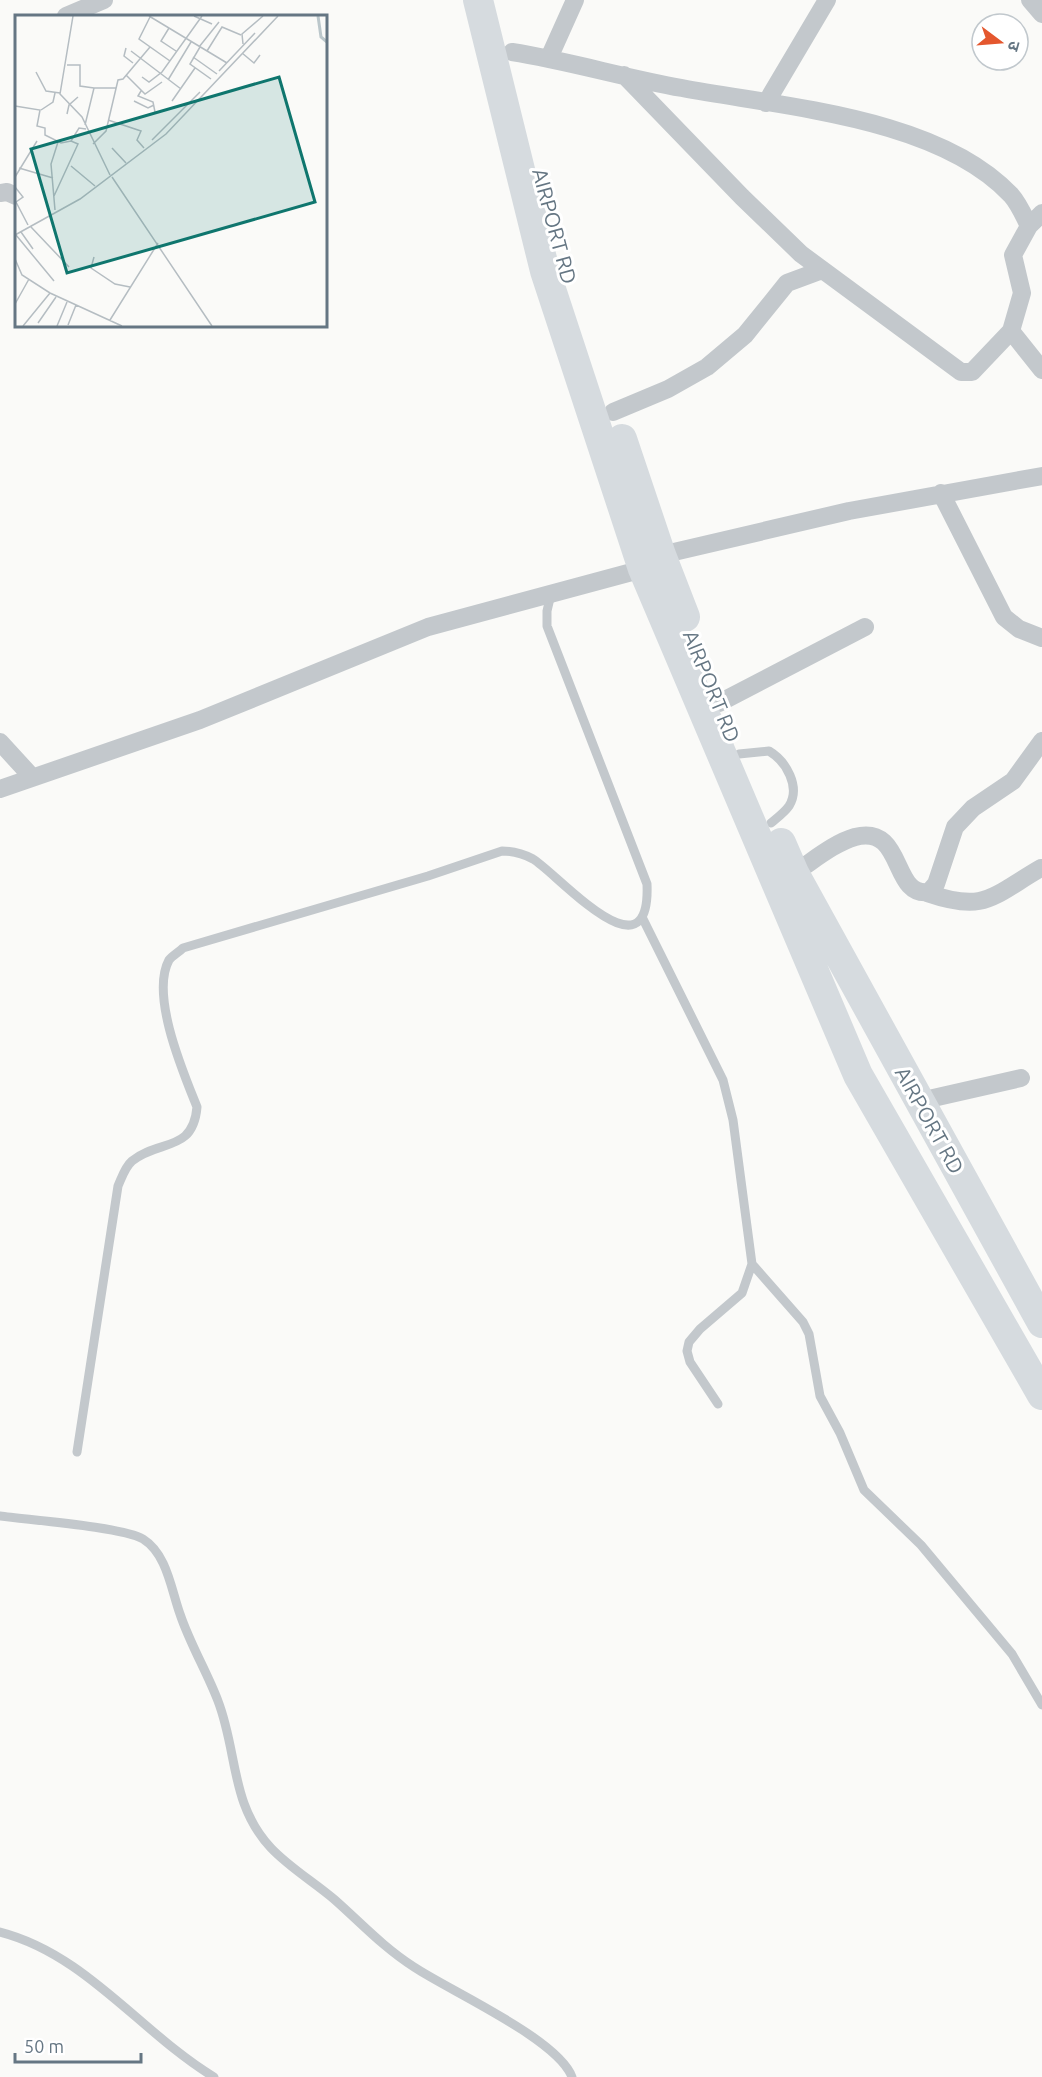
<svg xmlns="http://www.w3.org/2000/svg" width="1042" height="2077" viewBox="0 0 1042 2077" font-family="Ubuntu,'Noto Sans Devanagari',sans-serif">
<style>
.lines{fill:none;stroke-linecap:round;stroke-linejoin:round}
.lane{stroke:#c3c8cc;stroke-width:9}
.street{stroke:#c3c8cc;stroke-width:18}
.primary{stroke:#d6dbdf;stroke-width:30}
.labels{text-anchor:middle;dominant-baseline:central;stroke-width:6;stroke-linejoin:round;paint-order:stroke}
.street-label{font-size:21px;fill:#657683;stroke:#fff}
.inset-river{fill:none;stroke:#bbc7cb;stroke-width:3}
.inset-road{fill:none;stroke:#b5bdc2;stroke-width:1.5}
.view{fill:#0f766e;fill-opacity:0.15;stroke:#0f766e;stroke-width:3}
.inset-edge{fill:none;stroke:#657683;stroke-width:3}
</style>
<rect width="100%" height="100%" fill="#fafaf8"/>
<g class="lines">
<path class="lane" d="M739,754L769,751C786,761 801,787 789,806C785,812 777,818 771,823
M642,917L723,1080L733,1120L752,1264L742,1293L700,1329L689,1342L687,1351L690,1362L718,1404
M752,1264L803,1322L809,1334L820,1396L840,1433L864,1490L921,1545L1012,1654L1042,1705
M77,1452L118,1186C122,1177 125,1167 132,1161C159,1139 193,1153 197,1107C183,1072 150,995 169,960C172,956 179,952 183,948L428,876L502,851C513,851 522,853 533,859C558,874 651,983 647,884L547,626V611L551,594
M0,1516C29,1520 123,1527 143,1539C167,1554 171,1589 180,1614C190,1644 207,1672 218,1701C238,1753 230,1804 271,1848C290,1868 314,1882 335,1900C361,1923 384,1948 414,1967C450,1991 558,2039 572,2077
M0,1932C86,1954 141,2033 214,2077"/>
<path class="street" d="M1030,0L1042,14
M66,16L104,0
M512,52C569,61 625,78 682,88C782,107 938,117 1011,195C1019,204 1024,216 1029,226
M549,58L575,0
M624,75L742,197L801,254L961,372H972L1011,331L1022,293L1013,255L1029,226L1042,213
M766,103L827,0
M0,193L7,192L16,196
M1011,331L1042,370
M613,412L668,389L707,367L745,335L787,283L822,270
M941,493L1004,617L1019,629L1042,638
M661,555L849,511L1042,476
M719,703L865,627
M0,742L32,777
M0,789L200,720L428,627L643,569
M794,873C813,861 834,843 855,837C905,824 891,898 929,892L936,884L955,827L973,808L1013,781L1042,741
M927,893C985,913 991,897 1041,868
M920,1101L1021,1078"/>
<path class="primary" d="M478,0L545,271L643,569L858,1075L1042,1395
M622,439L661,555L685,617
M781,843L794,873L1042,1323"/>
</g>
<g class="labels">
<g class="street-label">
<text transform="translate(555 226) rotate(75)">AIRPORT RD</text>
<text transform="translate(712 686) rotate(68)">AIRPORT RD</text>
<text transform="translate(930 1120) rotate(61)">AIRPORT RD</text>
</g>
</g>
<g transform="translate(15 15)">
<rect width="312" height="312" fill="#fafaf8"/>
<path class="inset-river" d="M303,1L306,22L312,27"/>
<path class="inset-road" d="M58,1L45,79L67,102L95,160M134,1L212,48M179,1L197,9M135,2L124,24L155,46M154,13L146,26L161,36M228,29L227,19L248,1M184,32L204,7M185,32L175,49L196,64M111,33L109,41L118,48M116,36L166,74M192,36L207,12L226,20M227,38L239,48L245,40M178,42L202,59M52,50H65V71L79,73M204,56L240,18M21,57L31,76L45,78M111,60L130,79L147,67M127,62L134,67L147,57L187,1M153,65L176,27M126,76L123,81L138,87L140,97M119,86L133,93L139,90M157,86L180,53M0,91L25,95L22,111L30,113V120L46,128L56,126L63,129L39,181M26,95L38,87L40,78M52,99L54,90L63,82M93,105L126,116L122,125L129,133M70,110L79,73H101M137,125L185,77M56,126L64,113L71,114M78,129L91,116L103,65L108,64L135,32M97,133L111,148M56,151L80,171M4,153L38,163M0,162L22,126M97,162L197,311M0,172L8,182L1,187M1,187L13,210M40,195L36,149L43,127M16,212L54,252M6,217L18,234M0,220L65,184L151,119L263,1M1,220L39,266M79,242L76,253L100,269L115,272M0,244L7,260L35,278L107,311M0,289L14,264M95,305L143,228M23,308L41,282M53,310L61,290M8,311L35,278M42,311L52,287"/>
<path class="view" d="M264,62L300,187L52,258L16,134Z"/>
<rect width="312" height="312" class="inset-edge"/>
</g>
<g transform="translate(1000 42) rotate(106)"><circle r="28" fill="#ffffff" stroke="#c1c8cd" stroke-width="1.5"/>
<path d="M0-4.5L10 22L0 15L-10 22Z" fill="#e4572e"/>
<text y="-9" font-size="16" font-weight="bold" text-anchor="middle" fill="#657683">उ</text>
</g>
<path d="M15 2053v9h126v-9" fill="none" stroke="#657683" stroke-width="3"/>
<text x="24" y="2053" font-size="18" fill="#657683" stroke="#ffffff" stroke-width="4.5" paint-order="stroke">50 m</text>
</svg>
